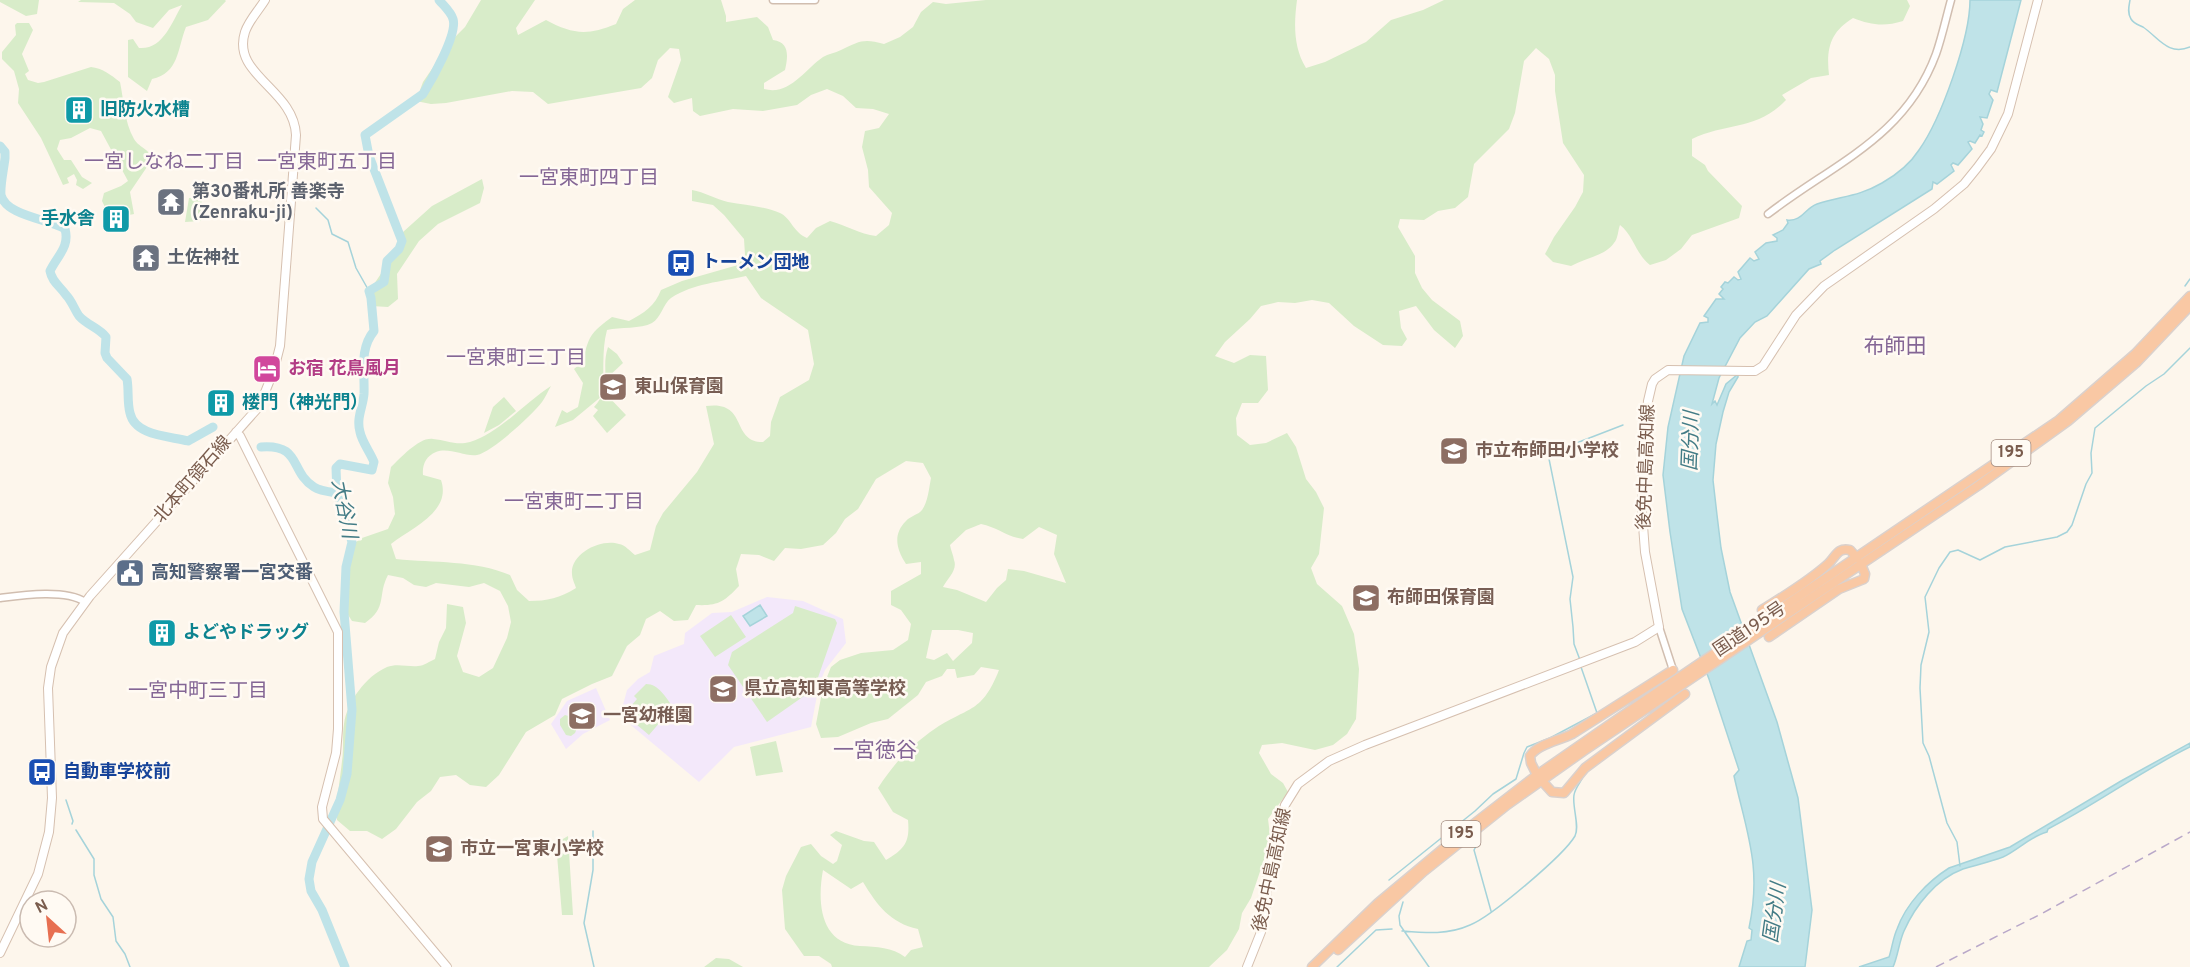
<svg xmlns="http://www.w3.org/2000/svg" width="2190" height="967" viewBox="0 0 2190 967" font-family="Overpass,'Noto Sans JP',sans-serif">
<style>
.education{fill:#f3e8fa}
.green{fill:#d8ecc9;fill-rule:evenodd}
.water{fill:#bfe3e8;stroke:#a5d3da;stroke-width:1.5}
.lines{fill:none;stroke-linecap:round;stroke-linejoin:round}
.stream{stroke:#a5d3da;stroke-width:1.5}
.river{stroke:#bfe3e8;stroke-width:9}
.tertiary-casing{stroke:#d1beb0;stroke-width:9}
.secondary-casing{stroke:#d6c0b0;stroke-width:10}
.trunk-casing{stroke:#dad1cd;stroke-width:11}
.tertiary{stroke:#fff;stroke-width:6}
.secondary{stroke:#fff;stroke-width:8}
.trunk{stroke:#f9c8a4;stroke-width:8}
.rail{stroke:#b9a8c9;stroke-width:1.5;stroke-dasharray:9 6;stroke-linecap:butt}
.labels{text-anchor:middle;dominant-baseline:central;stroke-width:5;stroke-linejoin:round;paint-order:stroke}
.shield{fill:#fffaf3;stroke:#a28b7f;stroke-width:1.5}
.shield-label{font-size:16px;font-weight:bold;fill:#7a5c4d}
.culture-label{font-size:18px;font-weight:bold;fill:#0d838f;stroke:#fffaf3;text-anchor:start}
.worship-label{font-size:18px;font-weight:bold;fill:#5b616d;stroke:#fffaf3;text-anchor:start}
.transit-label{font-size:18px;font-weight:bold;fill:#164399;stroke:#fffaf3;text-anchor:start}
.hotel-label{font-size:18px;font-weight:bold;fill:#b23c85;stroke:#fffaf3;text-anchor:start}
.education-label{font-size:18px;font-weight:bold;fill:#785e54;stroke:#fffaf3;text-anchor:start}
.street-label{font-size:18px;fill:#7a5c4d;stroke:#fffaf3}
.service-label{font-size:18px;font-weight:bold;fill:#4e5e75;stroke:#fffaf3;text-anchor:start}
.neighbourhood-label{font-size:20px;fill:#846695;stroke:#fffaf3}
.water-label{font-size:20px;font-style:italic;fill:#437c86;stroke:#fffaf3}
.quarter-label{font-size:21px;fill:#846695;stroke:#fffaf3}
</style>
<rect width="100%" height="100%" fill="#fdf6ec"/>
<path class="education" d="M767,597L803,601L843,619L846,643L825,670L819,685L811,727L734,747L699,782L620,716L627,690L638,679L650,672L654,656L684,644L685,633L712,613L732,612Z
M596,688L610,720L583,734L566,749L551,724L567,701Z"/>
<path class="green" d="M0,0H39L37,14L26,16L0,2Z
M81,0H225L226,1L208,20L186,27C177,50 179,73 152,79L147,91L128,77V40L133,39L139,48C163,50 172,22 182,5L169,10L153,28L136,22L130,14L114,3L78,2Z
M481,0H535L516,28L518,35L546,20C572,34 587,36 616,24L623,9L635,0H721L726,16V22L757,17L768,27L773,40C790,42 788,57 785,70L764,83V89C790,96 805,69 823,57C828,54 835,53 841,50C859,41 864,38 884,44L900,37L913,27L921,12L933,2L946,4L986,0H1297C1294,23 1293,47 1306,68L1325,62L1366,42L1391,20L1423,10L1444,0H1907L1910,6L1903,21C1884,27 1871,25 1853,18C1830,32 1826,49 1829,75L1811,78L1782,95L1786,100C1756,131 1727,122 1692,139V156L1705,165L1708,171L1742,206L1739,218L1692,235L1681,249L1666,260L1650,265C1635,253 1634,236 1620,225C1618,230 1618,239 1614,243C1605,256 1585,258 1571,266L1553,262L1545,254L1554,237L1575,207L1583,192L1584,175L1563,143L1555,91V75L1549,59L1536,48L1524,61L1515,113L1509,129L1474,164L1468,197L1455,208L1438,211L1424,220L1400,219L1398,227L1415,256V273L1422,288L1432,300L1460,321L1463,336L1455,348L1434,330L1416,306L1399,311L1401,328L1407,339L1402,346L1383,345L1354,326L1329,303L1312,300L1295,303L1278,302L1261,306L1250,319L1225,342L1215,356L1234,363L1250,355L1266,356L1268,390L1258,403H1242L1236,418L1237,435L1250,445L1266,443L1287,433L1296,447L1306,479L1316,492L1324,508L1319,554L1311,568L1317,584L1342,606L1354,634L1359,669L1356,719L1347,734L1333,745L1315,750L1282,743L1262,745L1259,753L1271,774L1283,783L1288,792L1268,819L1270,835L1267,851L1251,898L1242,913L1239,929L1227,950L1209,967H832L831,964L819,956H804L785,929L782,890L786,876L801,847L811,844L821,856L833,864L837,861L842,845L830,835L836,831L864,841L874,842L886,860C905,849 910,842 908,820L893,812L878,788C895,762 910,746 936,728C970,706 982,713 999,670L981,667L974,675L957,678L955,669H947L942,676L926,682L918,695L888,719L871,723L838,737L821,738L816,724L823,687L831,667L840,660L861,653L893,650L908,640L911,624L901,610L891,605V591L921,574V562L906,564C897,550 892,535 906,521C910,516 918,515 922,510C928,502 929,488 931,478L923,463L906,461L876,479L858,509L845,519L836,533L823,545L801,549L785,548L774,561L759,555L741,554L736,569L739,586C724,602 718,606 696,605L688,620L674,621L660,611L646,619L640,635L627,646L612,676L592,684L562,699L555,715L526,732L499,775L486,787L470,785L456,775L440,777L431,791L417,802L396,829L382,839L367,831H350L337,820C336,800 340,781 342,761C344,748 342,736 344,724C347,702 366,676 387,667C397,663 408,667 418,666C424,666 430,661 435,659L439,642L446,628L447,604L463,607L466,623L457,656L463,672L479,677L493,668L507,638L511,622L508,606L500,591L484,583L469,587L436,583L426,587L414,585L403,578L388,575C377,596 388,607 365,623L352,621L343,607L342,590L343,573L353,544L362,538L388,529L395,514L393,497L388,483L391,467C401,458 419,437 433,439C447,440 456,446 470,442C498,434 526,402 551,386C548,391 545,398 542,402C532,415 492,452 477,455C465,457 449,447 436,452C426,456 422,465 423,475L441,480C452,512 411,528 391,544L396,559C434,563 475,560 510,575L517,590L529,601C547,601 560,598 576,588C575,584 572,579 572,574C570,553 602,538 619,544C625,545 630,551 635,555L650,550L656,526L663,513L697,472L714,444L706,406C749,400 730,442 763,442L770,436L771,422L780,397L809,380L814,364L808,330L761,298L746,276C721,282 694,283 671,298C663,304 661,318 652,323C641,329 620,327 607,330C601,352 605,374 602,396L573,420L555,427L562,410L567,413L578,407L583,383L574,369C587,359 583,352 590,338C595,329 604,323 612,317L629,321C644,313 655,306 661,290L682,281L738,265L745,255L744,239L724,215L713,205L692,201V190C704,192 716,199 728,202C745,205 763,206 780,213C791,218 793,232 807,238L816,228L830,221C845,225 860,234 876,236L889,225L892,213L869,187L868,170L862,147L865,131L879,128L889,114L873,109L856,108L843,96L827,89L811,95L797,105L763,111L733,109L700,116L693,111L692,98L674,103L668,97L681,60L679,49L670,48L658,60L652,78L641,88L548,104L533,92L512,91L446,103L431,104L416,101L423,82L451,41L465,27ZM981,524C997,527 1007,537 1023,539L1039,527L1057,535L1054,554L1066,583L1024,571L1008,569L1006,580L997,588L986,602L957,590L943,587C947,579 958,570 954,560C953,554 951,551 950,545L966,530ZM932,630H958L973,633L972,643L953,661L947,653L934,660L926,658ZM823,870L851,889L863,882C877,905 890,923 918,929L923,947L911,950L905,957C892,947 877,947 860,946C820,944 817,902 823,870Z
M17,23H29L33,30L22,54L29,71L25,74L28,80L38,83L44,82L91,67C102,68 111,75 120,82C124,101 124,121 134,139C140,149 151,148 151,161L130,192L134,214L129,215L120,207L117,208L118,214L113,216L107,211L102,201L104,193L121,186L128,181L101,131L90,128L71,138L60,140L57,149L64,160H71L82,177L92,183L83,189L76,185L77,180L74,174L67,178L69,183L63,185L41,138L18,103L19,89L14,71L2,59V52L16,35L15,25Z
M482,179L484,188L480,203L438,224L419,241L397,274L398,299L388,307L371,306L370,290L399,247L403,232L432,206Z
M202,197L201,221L185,222L189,198Z
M608,347L617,354L623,363L607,378L605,393L626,415L607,433L593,416L598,410L594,407C614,384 600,371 608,347Z
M504,397L516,411L499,425L484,433L493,407Z
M795,606L835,619L837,623L814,689L767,722L728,665L732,652L793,613Z
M731,615L746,637L715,657L700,636Z
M646,684C659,684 666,698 673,707L649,735L624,714L637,699L634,696Z
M565,715L572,717L577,728L575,733L571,736L566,735L560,725V719Z
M776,741L783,772L756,776L750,747Z
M568,836L573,915H562L556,843Z
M716,958L729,959L743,967H704Z"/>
<path class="water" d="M1970,0H2021L1997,92L1991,90L1989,94L1993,100L1987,118L1980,117L1983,124L1981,130L1984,132L1982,136L1980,135L1975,143L1970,141L1968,142L1972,149L1958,165L1953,163L1951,165L1954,171L1937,184L1933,182L1932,189L1835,250L1820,261L1821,264L1809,269L1767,316L1755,322L1740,338L1719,378L1712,404L1715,401L1717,405L1726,384L1738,374V377L1729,392L1723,412L1716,444L1713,480L1717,515L1721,548L1730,592L1777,722L1798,798L1812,910L1805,967H1739L1747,941L1751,940L1752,930L1749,928C1762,867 1747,834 1734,776L1739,770L1709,679L1682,609L1670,532L1663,475L1668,427L1684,356L1700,323L1708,322V318L1704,316L1716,299H1724L1719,294L1723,289L1721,287L1725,282L1728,283L1734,277L1738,280L1741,279L1738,272L1750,258L1754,261L1759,259L1755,252L1766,243L1777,241V238L1773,235L1783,230L1788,223L1787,220C1802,222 1805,208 1817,204C1841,196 1858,197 1882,183C1896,175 1910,164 1919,150C1941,119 1970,38 1970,0Z
M760,605L767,616L750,626L743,616Z
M2190,743V747C2141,771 2097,804 2048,829L2047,832C2031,836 2018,850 2003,857C1990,862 1976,865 1963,869C1936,879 1915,906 1904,931C1899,942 1898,956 1893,967H1859L1889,957C1892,948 1893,938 1897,929C1906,904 1927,882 1949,868L2010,847L2121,781Z"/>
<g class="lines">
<path class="stream" d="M2130,0C2129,6 2127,13 2131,19C2134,24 2139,25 2143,27C2159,38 2168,56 2190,47
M316,208L328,220L332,234L348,242L356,268L369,291
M2185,286L2190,279
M1580,660L1574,644L1573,627L1570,599L1573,577L1547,449L1579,442L1623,425
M1587,772L1595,765
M66,800L73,821L72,824
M76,830L94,859V875L101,899L113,917L116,941L125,954L130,967
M593,831V870L584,923L594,967
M1479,841L1474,850L1491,911
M1960,866L1957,842L1947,823L1929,756L1923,743L1920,688L1921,665L1929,632L1925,597L1939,568L1950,552L1958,550L1980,560L2005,547L2057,537L2067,532L2072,525L2086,484L2092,473L2091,453L2095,428L2146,386L2164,374L2190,348
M1389,880L1475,811L1493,794L1516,779L1524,753L1527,747L1550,738L1597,713L1581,667
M1403,902L1399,916L1400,925L1429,967
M1402,931C1426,933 1448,935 1470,925C1491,917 1564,855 1575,836C1580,826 1572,807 1574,795C1575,788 1581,782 1584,775
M1337,967L1376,930L1392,929"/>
<path class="river" d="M0,146L5,152V158C4,168 0,185 1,195C6,216 49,219 65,229C70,247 57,256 50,271C52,282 60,286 66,295C72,301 74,309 79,316C87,325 99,328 106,337L105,353L107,358L127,379C129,390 127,402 130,413C135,436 169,436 188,441L213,427
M261,447C302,444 289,471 314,487C320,491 330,492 337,493
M345,967L322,910L311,891L309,879L312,862L340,800L347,774L352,710L344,612L346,567L352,542L337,493L336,468L340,464L372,470L374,462C370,452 362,442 360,432C356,418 363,407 364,394C365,372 359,349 374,331L371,298L369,291L384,282L387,261L399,249L402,241L369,156L365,135L423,94C431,81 458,34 453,19C451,12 444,6 439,0"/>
<g class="tertiary-casing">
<path id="tertiary" d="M773,0H815
M1768,214C1834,163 1905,138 1936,54C1942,37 1946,18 1951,0
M0,598C23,595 66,589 85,602
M1659,627L1673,670"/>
</g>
<g class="secondary-casing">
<path id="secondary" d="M236,432L240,436L338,632V729L336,753L322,807L323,819L447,967
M0,953L38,874L49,832L52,798L48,688L51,667L63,633L90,596L257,409C268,388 275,369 280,346L296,135C294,89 231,75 245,32C249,20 259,10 265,0
M1247,967L1261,932L1266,908L1267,879L1285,805L1298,784L1329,761L1365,745L1635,642L1659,627L1645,552L1642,512L1643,466L1648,401L1652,384L1655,379L1668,370L1748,371H1755L1763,366L1796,315L1824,286L1934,209L1964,184L1977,168L1991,149L2008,114L2038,0"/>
</g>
<g class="trunk-casing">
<path id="trunk" d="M1762,610C1784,596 1808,582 1828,564C1836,557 1837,547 1850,550L1857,558
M1769,637L1839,589L1864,579L1865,574L1861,564
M1537,775L1531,763L1530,756C1538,744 1558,741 1572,734L1673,670
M1542,781L1552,792L1564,793L1585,768L1685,694
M1338,950L1423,872L1507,805L1585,750L1979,485L2068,421L2137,362L2190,306
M1312,967L1378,903L1462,833L1537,775L1622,716L2059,420L2135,354L2190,296"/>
</g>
<use href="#tertiary" class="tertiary"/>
<use href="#secondary" class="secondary"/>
<use href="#trunk" class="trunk"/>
<path class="rail" d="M1936,967L2041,914L2190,832"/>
</g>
<defs>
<g id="building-square" transform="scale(1.5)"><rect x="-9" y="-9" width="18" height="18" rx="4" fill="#0f9aa8" stroke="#fffaf3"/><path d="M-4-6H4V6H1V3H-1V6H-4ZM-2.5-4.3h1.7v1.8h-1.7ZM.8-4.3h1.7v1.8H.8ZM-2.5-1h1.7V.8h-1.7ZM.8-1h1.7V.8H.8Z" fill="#fff"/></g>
<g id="temple-square" transform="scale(1.5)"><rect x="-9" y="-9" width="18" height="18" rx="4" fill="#6b7280" stroke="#fffaf3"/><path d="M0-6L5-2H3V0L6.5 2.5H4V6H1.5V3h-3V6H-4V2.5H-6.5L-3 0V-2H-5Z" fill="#fff"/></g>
<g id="bus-square" transform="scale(1.5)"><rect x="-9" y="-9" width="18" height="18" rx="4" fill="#1a4fb4" stroke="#fffaf3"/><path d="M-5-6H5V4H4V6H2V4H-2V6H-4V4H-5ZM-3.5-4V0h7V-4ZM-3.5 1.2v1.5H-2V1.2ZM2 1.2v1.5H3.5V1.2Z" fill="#fff"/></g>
<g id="hotel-square" transform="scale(1.5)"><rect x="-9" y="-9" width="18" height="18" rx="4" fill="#d1479c" stroke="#fffaf3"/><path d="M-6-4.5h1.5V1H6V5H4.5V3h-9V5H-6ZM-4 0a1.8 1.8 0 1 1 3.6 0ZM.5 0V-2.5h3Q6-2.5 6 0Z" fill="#fff"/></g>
<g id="school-square" transform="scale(1.5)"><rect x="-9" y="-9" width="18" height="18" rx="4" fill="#8d6e63" stroke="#fffaf3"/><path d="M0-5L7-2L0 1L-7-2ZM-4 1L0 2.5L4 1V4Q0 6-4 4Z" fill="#fff"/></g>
<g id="civic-square" transform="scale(1.5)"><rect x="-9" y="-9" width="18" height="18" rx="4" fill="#5c6f8a" stroke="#fffaf3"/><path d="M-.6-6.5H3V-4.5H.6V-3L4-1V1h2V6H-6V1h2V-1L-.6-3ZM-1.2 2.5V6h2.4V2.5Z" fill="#fff"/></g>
</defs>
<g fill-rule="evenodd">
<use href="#building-square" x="79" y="110"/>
<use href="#temple-square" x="171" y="202"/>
<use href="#building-square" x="116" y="219"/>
<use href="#temple-square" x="146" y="258"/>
<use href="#bus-square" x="681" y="263"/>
<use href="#hotel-square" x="267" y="369"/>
<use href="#school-square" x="613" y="387"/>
<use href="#building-square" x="221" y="403"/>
<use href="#school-square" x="1454" y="451"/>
<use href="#civic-square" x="130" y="573"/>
<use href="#school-square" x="1366" y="598"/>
<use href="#building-square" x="162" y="633"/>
<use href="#school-square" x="723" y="689"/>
<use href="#school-square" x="582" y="716"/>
<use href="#bus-square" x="42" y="772"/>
<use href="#school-square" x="439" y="849"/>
</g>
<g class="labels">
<g class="shield">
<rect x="1991.5" y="440" width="39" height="26" rx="4.5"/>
<rect x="1441.5" y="821" width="39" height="26" rx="4.5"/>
</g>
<g class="shield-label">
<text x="2011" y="453">195</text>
<text x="1461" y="834">195</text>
</g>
<g class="culture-label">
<text x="100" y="110">旧防火水槽</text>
<text x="95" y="219" text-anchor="end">手水舎</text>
<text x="242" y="403">楼門（神光門）</text>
<text x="183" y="633">よどやドラッグ</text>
</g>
<g class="worship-label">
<text x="192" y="192">第30番札所 善楽寺<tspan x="192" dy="21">(Zenraku-ji)</tspan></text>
<text x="167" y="258">土佐神社</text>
</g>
<g class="transit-label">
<text x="702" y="263">トーメン団地</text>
<text x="63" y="772">自動車学校前</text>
</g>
<g class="hotel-label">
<text x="288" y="369">お宿 花鳥風月</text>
</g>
<g class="education-label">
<text x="634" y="387">東山保育園</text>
<text x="1475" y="451">市立布師田小学校</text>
<text x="1387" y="598">布師田保育園</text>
<text x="744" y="689">県立高知東高等学校</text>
<text x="603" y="716">一宮幼稚園</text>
<text x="460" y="849">市立一宮東小学校</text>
</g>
<g class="street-label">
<text transform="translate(1647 467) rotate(-88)">後免中島高知線</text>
<text transform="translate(193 480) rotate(-49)">北本町領石線</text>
<text transform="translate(1750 630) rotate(-34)">国道195号</text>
<text transform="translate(1273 870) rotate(-78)">後免中島高知線</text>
</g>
<g class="service-label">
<text x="151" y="573">高知警察署一宮交番</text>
</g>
<g class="neighbourhood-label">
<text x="164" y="163">一宮しなね二丁目</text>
<text x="327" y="163">一宮東町五丁目</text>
<text x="589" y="179">一宮東町四丁目</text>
<text x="516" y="359">一宮東町三丁目</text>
<text x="574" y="503">一宮東町二丁目</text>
<text x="198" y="692">一宮中町三丁目</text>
</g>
<g class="water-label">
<text transform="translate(1692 441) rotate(-88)">国分川</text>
<text transform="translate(343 509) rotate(79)">大谷川</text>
<text transform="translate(1776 913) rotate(-82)">国分川</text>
</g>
<g class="quarter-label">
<text x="1895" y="347">布師田</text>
<text x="875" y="751">一宮徳谷</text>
</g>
</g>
<g transform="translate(48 919) rotate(333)"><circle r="28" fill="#fffaf3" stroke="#cabbb1" stroke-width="1.5"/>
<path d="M0-4.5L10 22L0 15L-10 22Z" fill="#e76f51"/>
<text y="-9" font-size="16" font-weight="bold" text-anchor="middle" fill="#7a5c4d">N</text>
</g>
</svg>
